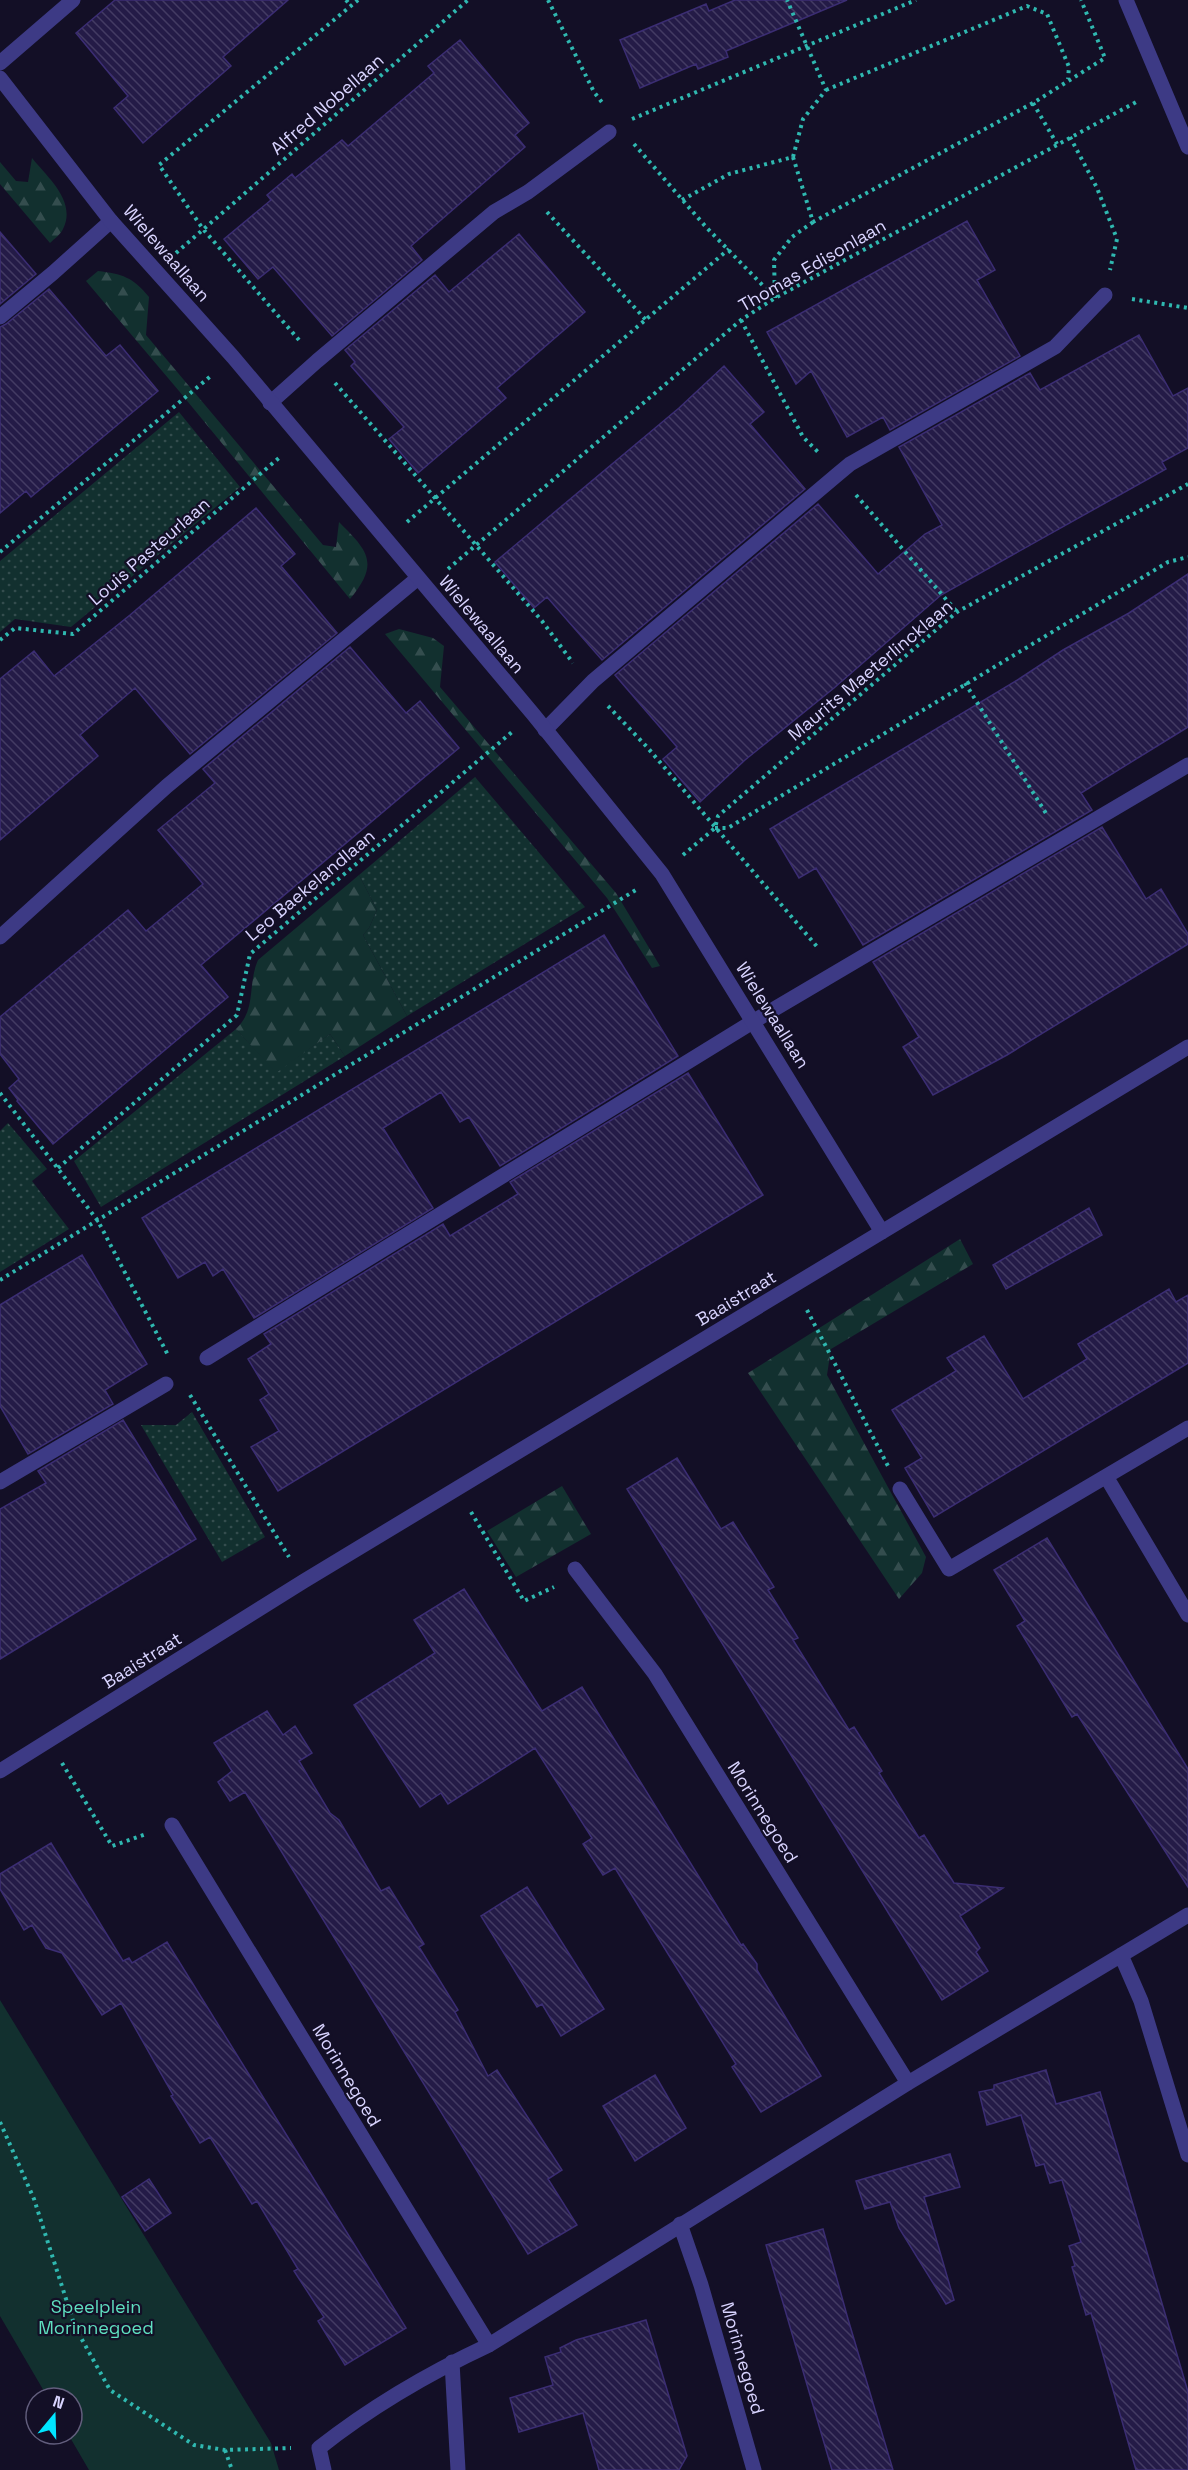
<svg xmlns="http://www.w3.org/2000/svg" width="1188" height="2470" viewBox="0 0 1188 2470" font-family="'Space Grotesk',sans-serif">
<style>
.grass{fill:url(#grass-dots)}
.forest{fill:url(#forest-firs)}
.green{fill:#12302f}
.building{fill:url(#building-back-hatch);stroke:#3b2d73;stroke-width:1.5}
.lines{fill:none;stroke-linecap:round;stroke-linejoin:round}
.path{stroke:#2fb8b0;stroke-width:4;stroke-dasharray:3 4.5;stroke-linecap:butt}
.service{stroke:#3d3a85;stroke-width:15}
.minor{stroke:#3d3a85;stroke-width:15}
.labels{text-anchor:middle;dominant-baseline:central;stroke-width:4.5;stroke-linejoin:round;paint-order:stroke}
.street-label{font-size:18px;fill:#d9d4ff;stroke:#130f26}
.park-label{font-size:18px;fill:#5fe0c0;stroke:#130f26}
</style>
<defs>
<pattern id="grass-dots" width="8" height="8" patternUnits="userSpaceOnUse" patternTransform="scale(1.5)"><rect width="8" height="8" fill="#12302f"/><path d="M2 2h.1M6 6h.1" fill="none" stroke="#344d4e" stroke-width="1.8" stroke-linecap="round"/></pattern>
<pattern id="forest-firs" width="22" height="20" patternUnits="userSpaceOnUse" patternTransform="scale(1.5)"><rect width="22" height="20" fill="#12302f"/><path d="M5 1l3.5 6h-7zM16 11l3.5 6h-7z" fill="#344d4e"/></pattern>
<pattern id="building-back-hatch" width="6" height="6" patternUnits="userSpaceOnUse" patternTransform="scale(1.5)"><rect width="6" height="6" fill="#241b47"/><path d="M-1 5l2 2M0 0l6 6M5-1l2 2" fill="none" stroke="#433b63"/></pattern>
</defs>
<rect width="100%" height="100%" fill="#130f26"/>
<path class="grass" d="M179,412L240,487L71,627L15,619L0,632V561Z
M475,777L585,907L407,1016L363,935L369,928L377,910L359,875Z
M236,1029L276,1072L330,1034L345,1056L101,1207L74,1161Z
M8,1123L47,1169L32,1181L69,1229L0,1272V1131Z
M192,1412L265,1537L222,1562L141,1425H176Z"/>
<path class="forest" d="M32,158C47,177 77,201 63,229C61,234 54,239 50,243L0,184V162L16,181L28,182Z
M98,271C122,274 133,277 149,297L146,335L323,545L336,547L339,522C368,551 380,563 350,599L179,391L86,281Z
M399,629L433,638L444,646L440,687L616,893L660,966L652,968L607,898L385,634Z
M359,875L377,910L369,928L363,935L407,1016L345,1056L330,1034L276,1073L236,1029C257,1009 247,985 258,960Z
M960,1239L973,1264L831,1349L827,1375L926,1557L922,1573L899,1599L748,1373Z
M562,1486L591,1534L516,1577L487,1531Z"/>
<path class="green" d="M0,2000L271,2443L279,2470H89L68,2434H72V2398H48L0,2316Z"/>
<path class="building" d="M115,0H288L223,57L231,66L143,143L114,108L128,96L76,33Z
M735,0H847L726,51L728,57L698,69L696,64L640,88L620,40L706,4L709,11Z
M460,40L529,123L515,135L525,147L411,246L422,260L332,336L273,267L258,279L224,239L271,200L267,195L292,174L295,178L342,140L348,146L434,73L428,66Z
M967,221L995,270L977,280L1020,356L890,430L883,417L847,437L811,371L796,384L767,332Z
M0,232L36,274L0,304Z
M519,234L585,312L497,388L506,398L418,473L389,439L404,427L351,366L355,362L345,350L435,275L449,292Z
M49,289L106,356L120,345L158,391L31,497L26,491L0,513V327L6,324Z
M1139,335L1173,396L1188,388V448L1162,462L1166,469L941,595L834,688L745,760L700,802L663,759L677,747L615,675L818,504L878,574L925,534L942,525L899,447L1030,373L1040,390Z
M724,366L764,412L750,424L805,489L602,660L547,597L534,608L495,562L679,408Z
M256,508L295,554L281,566L337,633L190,754L135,688L80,735L98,756L0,840V679L34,651L54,676L130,615Z
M1188,574V727L1081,793L1092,810L863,945L816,868L799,878L770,829L1019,679L1063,650L1129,613Z
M350,647L406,713L420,701L459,748L201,965L228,997L53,1144L17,1101L18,1100L9,1088L19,1079L0,1054V1017L128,910L146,931L203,884L158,830L215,783L203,769Z
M1102,827L1146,899L1161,889L1188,934V944L1007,1055L933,1095L903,1047L919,1037L873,962Z
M604,935L678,1056L500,1166L469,1117L460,1122L441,1092L383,1128L433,1208L254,1318L223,1269L213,1276L205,1262L178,1278L142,1218Z
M688,1073L763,1195L278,1491L251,1447L279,1431L260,1400L269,1394L248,1359L271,1344L264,1334L443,1224L450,1236L518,1194L510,1182Z
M1089,1208L1102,1235L1006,1289L993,1265Z
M82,1255L147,1364L105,1390L113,1404L28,1454L0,1406V1305Z
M1169,1289L1176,1302L1188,1295V1363L934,1517L905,1468L922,1458L892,1410L956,1371L947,1358L984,1336L1023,1399L1087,1359L1078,1344Z
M123,1420L196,1539L0,1659V1509L46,1483L38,1471Z
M677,1458L721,1529L733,1522L774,1587L768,1590L798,1638L793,1640L849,1730L854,1727L882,1771L879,1773L919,1838L924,1835L954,1883L1003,1888L960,1916L980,1948L976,1952L988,1971L942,2000L627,1489Z
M1047,1538L1188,1769V1887L1077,1714L1072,1717L1017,1626L1025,1621L994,1570Z
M464,1589L542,1711L582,1687L741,1945L743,1944L757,1964V1970L821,2076L761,2112L732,2067L736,2064L615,1868L603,1875L583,1844L592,1838L535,1748L448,1804L441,1793L420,1807L354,1705L435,1653L414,1620Z
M267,1711L283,1735L295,1726L312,1753L299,1761L330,1813L339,1820L381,1891L389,1887L424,1944L419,1947L458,2010L455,2012L488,2076L497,2070L562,2170L548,2179L577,2225L528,2254L245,1792L230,1801L218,1782L232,1771L214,1743Z
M51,1843L123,1961L129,1958L132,1963L167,1942L406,2328L345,2365L318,2321L324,2317L294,2271L298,2269L257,2201L252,2204L210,2137L200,2143L171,2096L173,2095L121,2003L102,2015L62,1953L46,1948L32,1925L24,1930L0,1889V1874Z
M527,1887L604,2009L561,2036L542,2004L537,2007L481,1916Z
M1046,2070L1056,2104L1100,2092L1188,2392V2470H1136L1091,2313L1086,2315L1072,2267L1075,2266L1069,2246L1081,2242L1062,2180L1050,2183L1044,2164L1036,2166L1021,2115L987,2125L979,2092L994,2089V2085Z
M655,2075L686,2128L635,2161L603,2106Z
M950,2154L960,2187L924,2197L954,2300L946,2304L899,2228L890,2202L865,2209L856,2181Z
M149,2179L171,2213L145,2231L122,2197Z
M823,2229L848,2319L893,2470H832L766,2245Z
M646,2320L687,2456L679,2470H599L583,2413L519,2432L510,2398L553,2385L545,2357L561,2352L560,2348L576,2340Z"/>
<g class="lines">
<path class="path" d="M346,0L351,6
M548,0L594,92L604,105
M826,90L1027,6L1047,14L1069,67L1068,79
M1033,103L1057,144
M632,119L916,0
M1070,137L1097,188L1117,239L1110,270
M634,144L706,227L775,298
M793,157L813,222L1033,103L1105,58L1081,0
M682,200L729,174L793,157L803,119L826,90L787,0
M547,212L646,320
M176,253L468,0
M775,298L774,260L792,237L813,222
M1132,299L1188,308
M741,320L803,437L819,453
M299,340L203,229L159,165L358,0
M335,383L542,621L573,663
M856,495L957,612
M407,522L729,249
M0,552L212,375
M448,569L741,320L775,298L1138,101
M0,640L15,628L73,634L280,457
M965,683L1047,815
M608,706L647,747L819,949
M715,828H728L1168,562L1188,557
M683,855L715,828L718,816L957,612L1188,484
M0,1093L98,1221L169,1357
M58,1168L237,1015L250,954L512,732
M0,1280L639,888
M807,1310L888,1466
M190,1395L289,1557
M471,1512L524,1601L554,1587
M62,1763L112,1846L146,1834
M0,2122L34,2199L75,2327L110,2390L194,2445L225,2450L291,2448
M225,2450L232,2470"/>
<path class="service" d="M0,63L73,0
M0,317L53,273L111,221
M270,403L317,361L494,212L528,192L609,132
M545,730L593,681L838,474L850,464L1055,347L1105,295
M0,937L167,786L418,578
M207,1358L754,1021L1188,765
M0,1482L166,1384"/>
<path class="minor" d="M1126,0L1188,147
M0,78L111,221L233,357L533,714L662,874L882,1232
M1107,1478L1188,1615
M900,1489L949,1569L1188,1428
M575,1569L655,1674L908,2083
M0,1771L304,1581L1188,1047
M172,1825L489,2345
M1121,1955L1141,2001L1188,2155
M680,2224L701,2285L754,2470
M452,2362L458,2470
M324,2470L319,2448C371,2407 429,2373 489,2345L908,2083L1188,1915"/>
</g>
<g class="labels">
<g class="street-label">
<text transform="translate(327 104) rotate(-41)">Alfred Nobellaan</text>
<text transform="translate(167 253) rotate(49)">Wielewaallaan</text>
<text transform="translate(812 265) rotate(-30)">Thomas Edisonlaan</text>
<text transform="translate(149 551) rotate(-41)">Louis Pasteurlaan</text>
<text transform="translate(482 624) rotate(50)">Wielewaallaan</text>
<text transform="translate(870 670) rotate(-40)">Maurits Maeterlincklaan</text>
<text transform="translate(310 885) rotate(-40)">Leo Baekelandlaan</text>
<text transform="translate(773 1015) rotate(58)">Wielewaallaan</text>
<text transform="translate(736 1298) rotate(-31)">Baaistraat</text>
<text transform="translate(142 1660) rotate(-32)">Baaistraat</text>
<text transform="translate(763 1812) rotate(58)">Morinnegoed</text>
<text transform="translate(347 2075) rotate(59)">Morinnegoed</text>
<text transform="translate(743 2358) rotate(74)">Morinnegoed</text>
</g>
<g class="park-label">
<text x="96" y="2306">Speelplein<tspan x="96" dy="21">Morinnegoed</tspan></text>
</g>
</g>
<g transform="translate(54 2416) rotate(19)"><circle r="28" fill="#130f26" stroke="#625e7d" stroke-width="1.5"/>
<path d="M0-4.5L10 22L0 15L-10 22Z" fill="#00e5ff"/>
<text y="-9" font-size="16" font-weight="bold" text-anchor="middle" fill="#d9d4ff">N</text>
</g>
</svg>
